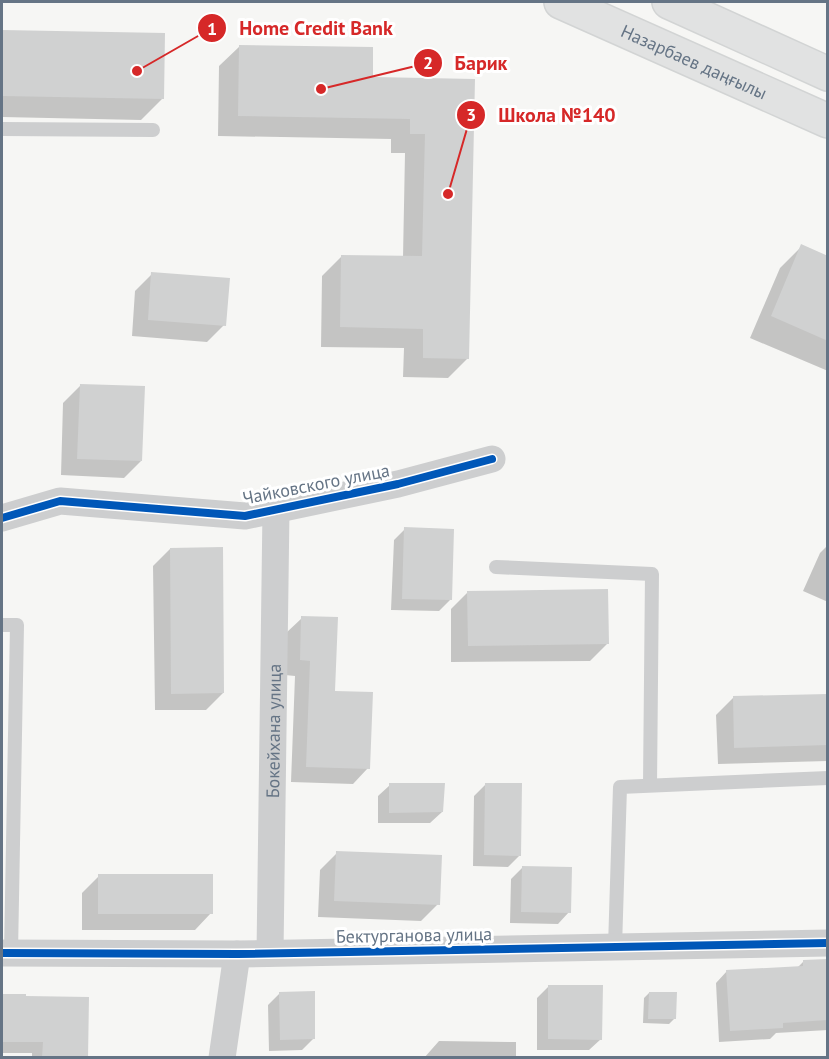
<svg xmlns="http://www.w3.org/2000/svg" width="829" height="1059" viewBox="0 0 829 1059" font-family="'PT Sans',sans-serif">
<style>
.shadow{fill:#0003}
.building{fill:#d0d1d1}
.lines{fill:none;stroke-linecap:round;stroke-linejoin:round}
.secondary-casing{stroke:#d2d4d4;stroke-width:36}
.lane{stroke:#cdcecf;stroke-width:14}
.street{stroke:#cdcecf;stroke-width:27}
.secondary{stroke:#e1e2e2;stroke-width:33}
.cycleway-casing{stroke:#fff;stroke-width:11}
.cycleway{stroke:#0057b8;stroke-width:8}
.labels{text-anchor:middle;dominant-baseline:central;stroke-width:6;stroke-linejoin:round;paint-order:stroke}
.street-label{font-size:18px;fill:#657485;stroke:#fff}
.leader{fill:none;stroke:#d62828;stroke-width:2}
.callout-dot{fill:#d62828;stroke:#fff;stroke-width:2}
.mark-label{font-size:18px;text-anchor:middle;font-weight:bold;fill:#fff}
.callout-label{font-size:20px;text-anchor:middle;font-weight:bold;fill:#d62828;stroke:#fff;stroke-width:6;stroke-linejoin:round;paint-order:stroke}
</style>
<rect width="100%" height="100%" fill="#f6f6f4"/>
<path class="shadow" d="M2,31L164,34L163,98L141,120L2,117Z
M240,46L371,79L473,81L468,358L448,378L403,377L404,348L321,347L322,276L342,256L403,257L405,153H391V139L218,136L219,66Z
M802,246L828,257V371L750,338L780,268Z
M152,274L224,325L207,342L132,336L135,291Z
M80,386L141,461L124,478L61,475L63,403Z
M405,529L450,600L439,611L391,610L394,540Z
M828,545V602L803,591L820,553Z
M170,549L223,693L206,710H155L153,566Z
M468,592L607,644L590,661L451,662V609Z
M302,618L334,692L368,768L353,784L291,782L295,676L285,675L286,633Z
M828,695V761L718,764L716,715L733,698Z
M486,784L520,855L508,867L473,866L474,796Z
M390,785L442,812L430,823H378V796Z
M337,853L438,904L421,921L318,917L320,870Z
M523,867L569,912L558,924L510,923L511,879Z
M99,876L211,913L195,930H82V893Z
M828,960V1030L776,1033L770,1039L719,1042L716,983L727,971L797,968L803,962Z
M549,986L601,1039L589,1050H537V998Z
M280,993L314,1038L302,1050L269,1051L268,1005Z
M649,993L675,1018L669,1024L643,1023L644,998Z
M2,995H25L86,1058H32V1053H2Z
M439,1041L516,1042V1058H424Z"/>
<path class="building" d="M2,30L165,33L164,99L2,96Z
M239,45L373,47V77L475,79L469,359L423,358V329L340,327L341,255L422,256L425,134H410V119L238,116Z
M801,244L828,256V341L771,316Z
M151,272L230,278L226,326L148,320Z
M80,384L145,386L142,461L77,459Z
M404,527L454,529L452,600L402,599Z
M223,547L224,693L171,694L170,548Z
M608,589L609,644L468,646L467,591Z
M301,616L338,617L335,691L373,692L370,769L306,767L310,661L300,660Z
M828,694V745L734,748L733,696Z
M389,783H445L443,812L389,813Z
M485,783H522L521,856L484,855Z
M336,851L442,855L440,905L334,901Z
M522,866L572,867L571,913L521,912Z
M98,874H213V914H98Z
M828,959V1020L783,1023V1028L730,1031L726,970L803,966V960Z
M548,985H603L602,1040L548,1039Z
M315,991V1039L280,1040L279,992Z
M649,992H677L676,1019H648Z
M2,994H26V996L89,997L88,1058H42L43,1042H2Z"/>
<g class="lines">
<g class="secondary-casing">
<g id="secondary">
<path id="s2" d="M561,2L828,121"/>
<path d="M669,2L828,74"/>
</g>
</g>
<path class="lane" d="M2,129L153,130
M496,567L652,574L650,785
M2,625H17L11,953
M615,947L620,787L828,778"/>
<g class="street">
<path d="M2,518L60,501L245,516L398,484L492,459"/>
<path d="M2,953L237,954L828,943"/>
<path id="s1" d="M270,953L276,509"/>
<path d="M222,1058L237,954"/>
</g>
<use href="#secondary" class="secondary"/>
<g class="cycleway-casing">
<path id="cycleway" d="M2,518L60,501L245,516L398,484L492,459
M2,953L237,954L828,943"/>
</g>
<use href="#cycleway" class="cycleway"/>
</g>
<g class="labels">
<g class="street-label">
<text stroke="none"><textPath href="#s2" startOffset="146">Назарбаев даңғылы</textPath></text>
<text transform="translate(316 484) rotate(-11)">Чайковского улица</text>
<text stroke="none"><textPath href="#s1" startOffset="222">Бокейхана улица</textPath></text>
<text transform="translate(414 935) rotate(-1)">Бектурганова улица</text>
</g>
</g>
<path class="leader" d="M137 71L212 28M321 89L428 63M448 194L471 115"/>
<g class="callout-dot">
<circle cx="137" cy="71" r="6"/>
<circle cx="321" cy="89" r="6"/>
<circle cx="448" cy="194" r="6"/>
<circle cx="212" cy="28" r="15"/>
<circle cx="428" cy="63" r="15"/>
<circle cx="471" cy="115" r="15"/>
</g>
<g class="mark-label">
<text x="212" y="35">1</text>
<text x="428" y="69">2</text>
<text x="471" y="121">3</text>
</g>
<g class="callout-label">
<text x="316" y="35">Home Credit Bank</text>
<text x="481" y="70">Барик</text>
<text x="557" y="122">Школа №140</text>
</g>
<rect width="829" height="1059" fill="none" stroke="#657485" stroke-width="6"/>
</svg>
